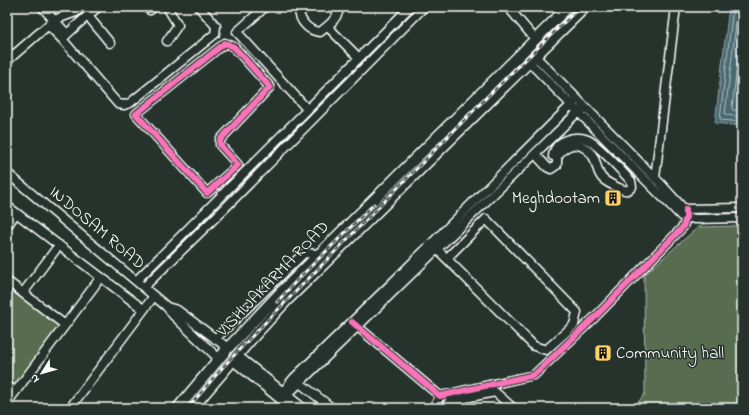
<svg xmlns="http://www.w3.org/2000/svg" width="749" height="415" viewBox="0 0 749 415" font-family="'Indie Flower',sans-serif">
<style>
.green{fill:#596d50;stroke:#acb6a8}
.water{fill:#4a6970;stroke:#92a5a9}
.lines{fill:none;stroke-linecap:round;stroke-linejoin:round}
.shore{stroke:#b7c3c6;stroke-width:1}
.minor-casing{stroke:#fff;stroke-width:11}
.major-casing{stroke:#fff;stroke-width:13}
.minor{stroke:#26332d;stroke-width:8}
.major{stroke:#26332d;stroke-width:10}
.rail-casing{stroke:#fff;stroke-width:3}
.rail{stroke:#26332d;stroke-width:1.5;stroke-dasharray:4.5;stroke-linecap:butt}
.cycleway-casing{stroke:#26332d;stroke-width:8}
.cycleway{stroke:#fb73b8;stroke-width:6}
.labels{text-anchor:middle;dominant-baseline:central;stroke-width:3;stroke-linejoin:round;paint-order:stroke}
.poi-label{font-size:17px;fill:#fff;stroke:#26332d;text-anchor:end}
.street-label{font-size:17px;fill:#fff;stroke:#26332d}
</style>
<rect width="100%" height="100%" fill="#26332d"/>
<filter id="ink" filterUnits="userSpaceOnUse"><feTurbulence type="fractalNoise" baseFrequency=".025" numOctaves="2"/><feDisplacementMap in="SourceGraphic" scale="8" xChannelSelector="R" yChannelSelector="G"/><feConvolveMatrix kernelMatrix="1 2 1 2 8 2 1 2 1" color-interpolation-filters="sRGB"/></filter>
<g filter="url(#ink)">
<path class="green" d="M742,226V408H633L645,394L644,275L698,227Z
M7,288L59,326L15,385L7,379Z"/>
<path class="water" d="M729,7H742V126L715,123Z"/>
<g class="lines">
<path class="shore" d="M733,7L720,118L721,120L742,122
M738,7L725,114L727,115L742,117
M742,26L732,108L733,110L742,111"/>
<g class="minor-casing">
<path id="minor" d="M42,7L67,34
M147,7L150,10L154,7
M167,7L178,25L167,41
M265,7L237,32L307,109
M302,7L299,9C299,21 308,31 320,32C328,26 336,20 339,10L336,7
M508,7L535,39
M88,16L110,43
M48,25L62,39L118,104L124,105L130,103L215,34L216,26L199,7
M328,27L359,58
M62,39L78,24L98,7
M225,43L234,47L270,87L220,140V145L238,165L207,193L136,114Z
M535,56L660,183L682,207L686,209L742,208
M7,61L54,20L76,12L82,7
M529,62L681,216L695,219L742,218
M535,154L547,167L551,169L557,165C557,163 557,161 557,159C557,154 564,148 569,146C579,142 589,149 594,158C597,165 597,172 602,178C607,183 614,186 621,189C626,191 628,191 632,187L631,181C621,171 600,146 588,140C582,137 573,137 566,140C559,143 554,148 553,156
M7,173L167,307L173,315L219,359
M655,178L676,7
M7,206L143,309
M7,226L16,213
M437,249L534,346L546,350L574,325L577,312L486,219L447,258
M7,281L65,325
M136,281L410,7
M144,287L223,210L424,7
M23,293L59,245
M167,307L177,310L228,348
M352,322L440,396L534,375L595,317L683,227L686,218V209
M215,339L304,253L319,254
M237,355L303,408
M232,360L291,408
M296,380L332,408
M7,385L15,392
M283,392L294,378L396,279L577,99
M287,395L584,106
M7,403L101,277
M70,408L154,296
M434,408L440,396
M444,408L450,401L495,392L513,408"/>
</g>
<g class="major-casing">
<path id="major" d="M178,408L228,348L280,293L568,7
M192,408L252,338L286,301L585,7"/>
</g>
<use href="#minor" class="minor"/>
<use href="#major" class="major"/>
<g class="rail-casing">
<path id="rail" d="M277,302L299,278L374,204
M188,408L222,368L257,331L487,97L580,7"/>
</g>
<use href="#rail" class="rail"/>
<g class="cycleway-casing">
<path id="cycleway" d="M225,43L234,47L270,87L220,140V145L238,165L207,193L136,114Z
M352,322L440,396L534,375L595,317L683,227L686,218V209"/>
</g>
<use href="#cycleway" class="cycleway"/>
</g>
</g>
<defs>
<g id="building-square" transform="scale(0.9)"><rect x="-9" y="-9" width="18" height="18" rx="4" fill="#ffd166" stroke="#26332d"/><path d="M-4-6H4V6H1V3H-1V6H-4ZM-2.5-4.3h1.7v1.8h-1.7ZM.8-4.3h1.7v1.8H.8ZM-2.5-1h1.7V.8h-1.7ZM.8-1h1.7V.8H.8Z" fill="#111"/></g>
</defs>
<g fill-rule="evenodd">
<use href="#building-square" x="613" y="198"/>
<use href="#building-square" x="603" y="353"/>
</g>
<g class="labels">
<g class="poi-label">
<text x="600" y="198">Meghdootam</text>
<text x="616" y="353" text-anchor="start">Community hall</text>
</g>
<g class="street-label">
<text transform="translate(97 228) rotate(40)">INDOSAM ROAD</text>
<text transform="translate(273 279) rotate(-46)">VISHWAKARMA ROAD</text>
</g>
</g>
<rect width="749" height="415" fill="none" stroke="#26332d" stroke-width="24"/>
<rect x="12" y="12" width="725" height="391" fill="none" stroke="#fff" stroke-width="1.5" filter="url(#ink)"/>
<g transform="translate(42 373) rotate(233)" stroke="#26332d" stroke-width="3" paint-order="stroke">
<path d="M0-3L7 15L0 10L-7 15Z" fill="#ffffff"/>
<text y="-6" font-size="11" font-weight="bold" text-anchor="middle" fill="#ffffff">N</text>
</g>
</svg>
